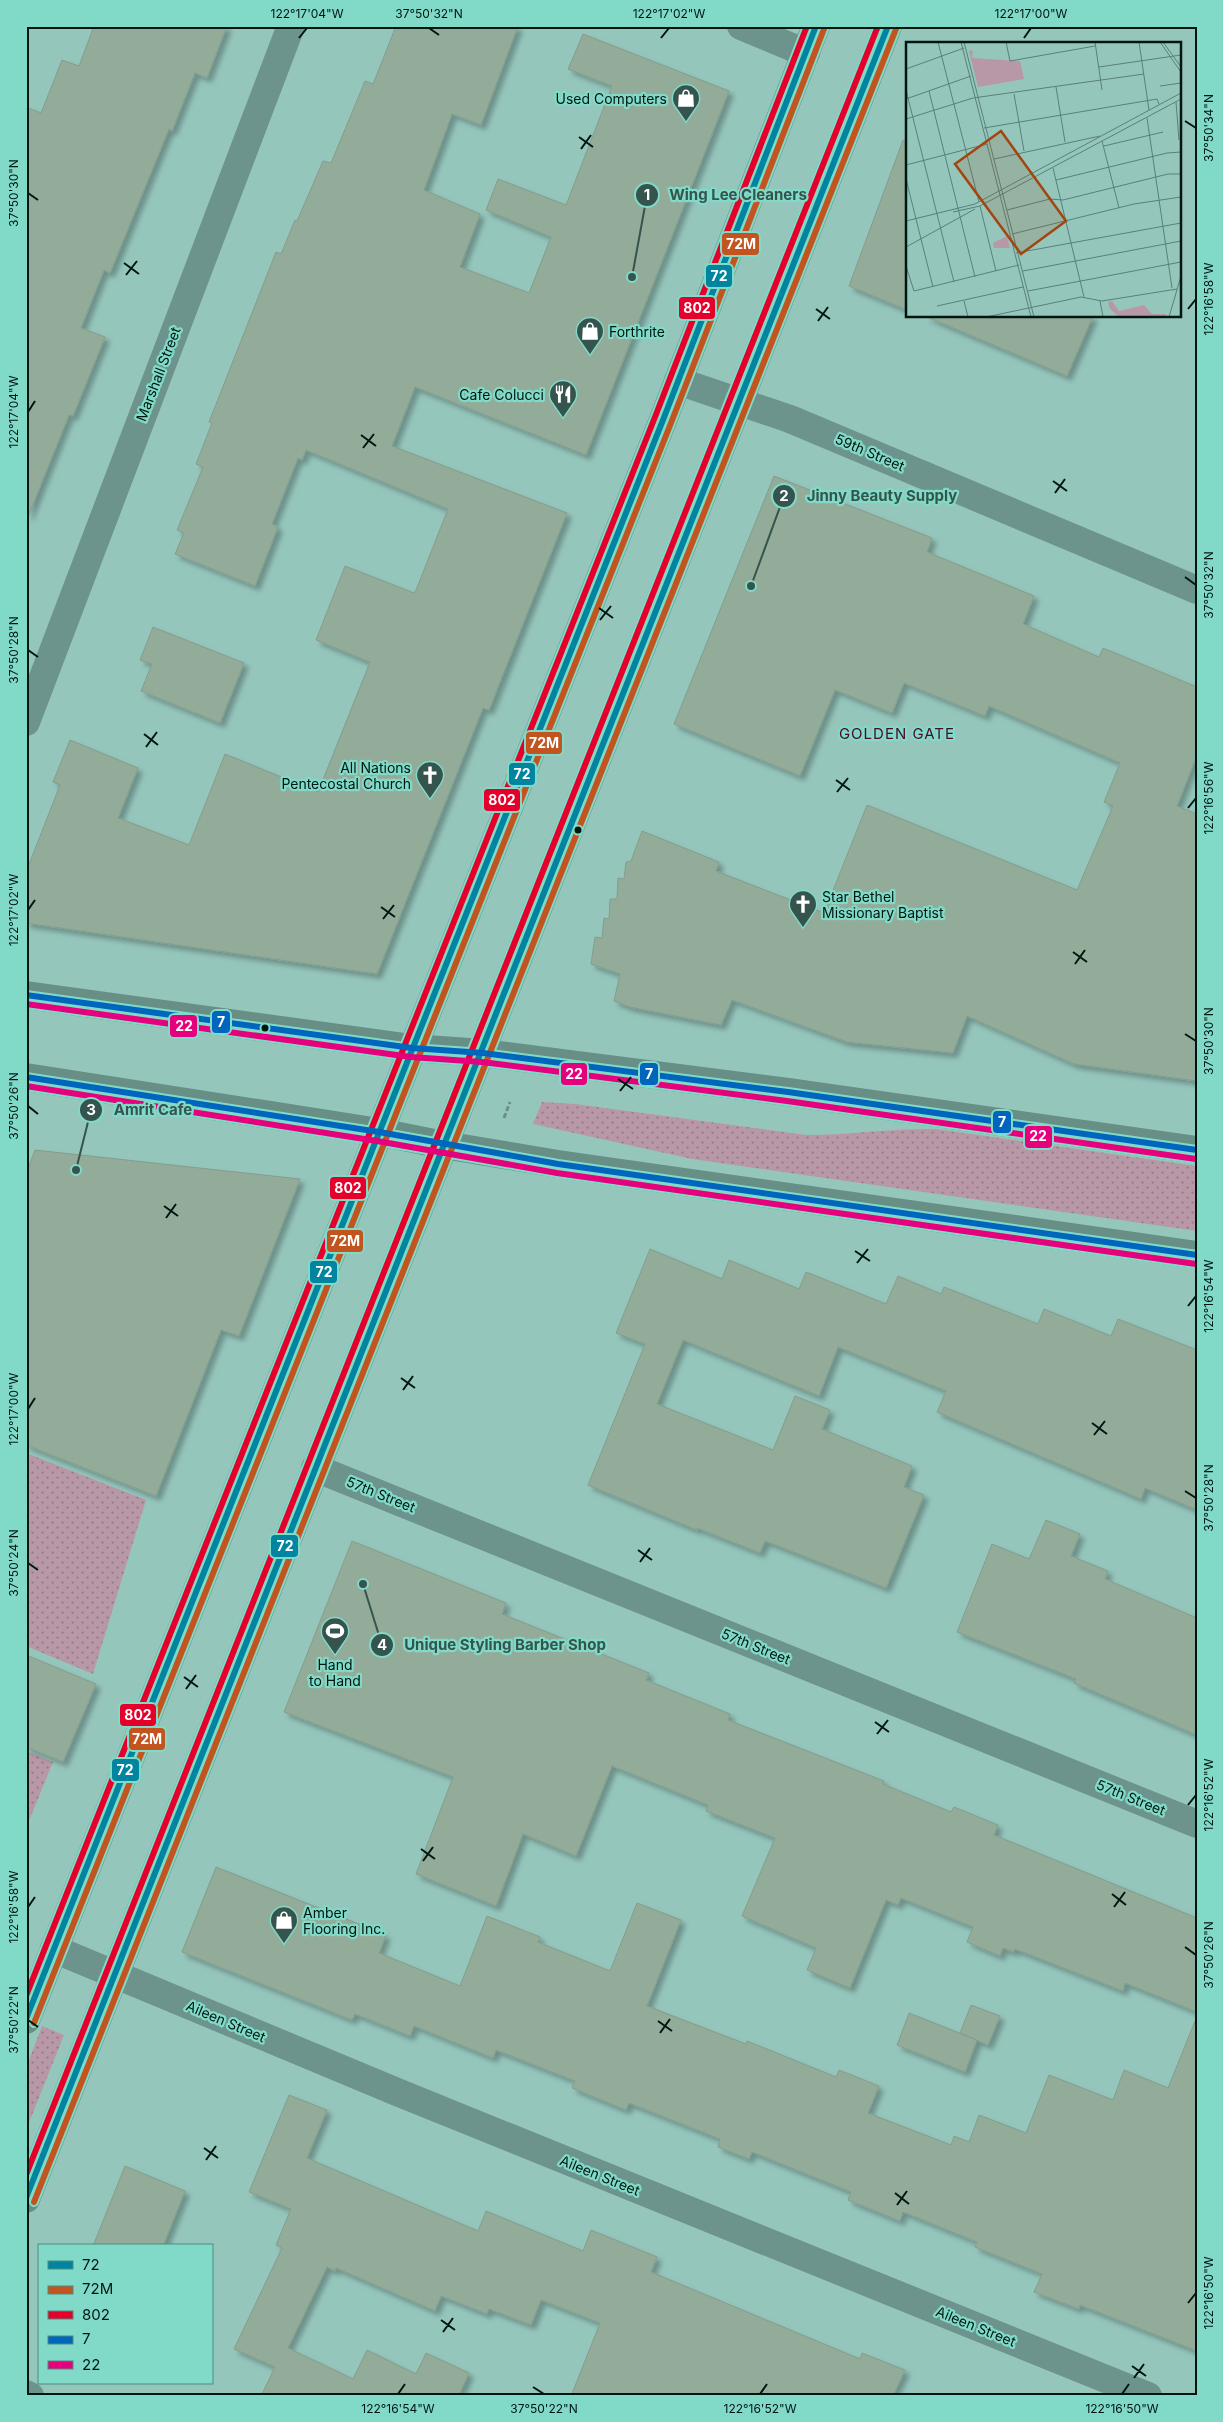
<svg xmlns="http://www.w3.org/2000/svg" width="1223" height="2422" viewBox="0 0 1223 2422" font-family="Inter,sans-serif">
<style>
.grass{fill:url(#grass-dots)}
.building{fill:#93ac9a;stroke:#849d8c;filter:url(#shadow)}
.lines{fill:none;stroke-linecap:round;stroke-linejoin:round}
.path{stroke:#6c8f87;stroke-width:3;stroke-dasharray:5 2.5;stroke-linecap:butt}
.minor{stroke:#6c938c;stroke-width:28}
.major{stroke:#678f86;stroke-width:28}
.bus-1-casing{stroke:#81dac8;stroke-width:10}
.bus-2-casing{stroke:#81dac8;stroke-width:10}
.bus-3-casing{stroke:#81dac8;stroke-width:10}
.bus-4-casing{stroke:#81dac8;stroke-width:10}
.bus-5-casing{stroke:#81dac8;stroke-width:10}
.bus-1{stroke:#00849f;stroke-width:6}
.bus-2{stroke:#c2551f;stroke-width:6}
.bus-3{stroke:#e4002b;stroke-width:6}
.bus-4{stroke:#0065bd;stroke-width:6}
.bus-5{stroke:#e5007d;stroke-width:6}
.ticks{fill:none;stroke:#001611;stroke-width:2}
.bus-dot{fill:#001611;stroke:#81dac8;stroke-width:2}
.labels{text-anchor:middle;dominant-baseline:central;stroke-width:4.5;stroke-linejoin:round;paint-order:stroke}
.poi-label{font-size:14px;fill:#001611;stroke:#81dac8;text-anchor:end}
.street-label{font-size:14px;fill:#001611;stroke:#81dac8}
.neighbourhood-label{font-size:15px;letter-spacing:1px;fill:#4d0a28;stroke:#81dac8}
.inset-road{fill:none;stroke:#598078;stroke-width:1}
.view{fill:#a2450e;fill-opacity:0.15;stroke:#a2450e;stroke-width:2.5}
.inset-edge{fill:none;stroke:#001611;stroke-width:2.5}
.leader{fill:none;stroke:#34544d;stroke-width:2}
.callout-dot{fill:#34544d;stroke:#81dac8;stroke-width:2}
.mark-label{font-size:15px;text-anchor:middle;font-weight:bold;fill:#fff}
.callout-label{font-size:15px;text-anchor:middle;font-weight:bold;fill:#34544d;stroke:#81dac8;stroke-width:4.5;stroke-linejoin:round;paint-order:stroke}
.line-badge{stroke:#81dac8;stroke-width:2}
.badge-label{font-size:14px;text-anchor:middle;font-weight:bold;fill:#fff}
.neatline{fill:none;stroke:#001611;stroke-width:2}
.ticks-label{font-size:12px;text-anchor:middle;fill:#001611}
</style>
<defs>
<pattern id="grass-dots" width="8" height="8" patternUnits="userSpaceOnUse" patternTransform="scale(1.25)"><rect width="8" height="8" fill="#b898a6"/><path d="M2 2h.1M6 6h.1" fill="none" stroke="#937b86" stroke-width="1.8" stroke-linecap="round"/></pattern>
<filter id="shadow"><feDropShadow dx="4.5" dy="4.5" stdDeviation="2.5" flood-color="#0004"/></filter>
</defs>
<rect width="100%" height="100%" fill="#95c6bc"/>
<path class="grass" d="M542,1102L575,1104L806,1135C849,1135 892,1128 936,1129L1197,1166V1231L692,1159L533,1124Z
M26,1453L146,1500L93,1674L26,1646Z
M26,1751L53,1762L26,1828Z
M42,2026L64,2035L26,2130V2068Z"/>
<path class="building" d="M94,26H227L207,78L195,73L172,131L169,129L110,273L104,270L81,328L105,337L73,416L69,415L28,517L26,107L41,113L62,60L79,66Z
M396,26H518L481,125L452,114L424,190L480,214L460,267L529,293L551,237L486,210L498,179L566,205L612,86L568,69L583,34L729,91L586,455L415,387L392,446L567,513L489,710L483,708L377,974L26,923V872L60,785L53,782L70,740L138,768L118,818L189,845L225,754L318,792L370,662L316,640L345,566L414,593L416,590L448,509L306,450L302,460L298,458L272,524L278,527L255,586L175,554L184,533L177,530L203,467L196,464L212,423L209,422L276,252L281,254L295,220L297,221L323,161L331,163L365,81L373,84Z
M903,140L907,141V310L849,286Z
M925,316H1093L1067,376Z
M774,476L932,538L927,552L1034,596L1023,624L1099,657L1103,648L1197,687V755L1177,806L1197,814V1081L1074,1064L967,1016L953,1053L847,1042L732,1000L721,1025L630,1007L614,1001L620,974L591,964L595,937L602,938L604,918L609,919L610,899H617L618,878L624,879L626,862L631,861L642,831L719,862L716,871L824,913L867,805L1077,890L1113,806L1104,802L1120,763L989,706L985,716L904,683L892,713L835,690L800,776L674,724Z
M153,627L244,663L220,723L141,691L152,664L140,660Z
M35,1150L300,1179L239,1336L221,1330L156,1496L26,1445V1174Z
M650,1249L722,1279L729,1260L799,1289L806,1272L886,1304L898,1276L941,1294L944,1287L1038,1324L1044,1309L1111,1336L1118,1319L1197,1350V1510L1145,1488L1141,1499L937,1412L946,1391L838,1347L819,1396L683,1340L657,1404L773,1450L795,1396L830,1410L822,1429L912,1466L904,1487L924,1495L886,1588L765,1541L760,1553L697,1528V1530L588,1485L645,1344L616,1333Z
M1046,1520L1080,1534L1071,1556L1108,1571L1105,1579L1197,1618V1735L1074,1683L1076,1679L957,1632L992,1544L1029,1559Z
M352,1541L506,1603L502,1614L649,1673L646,1680L730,1714L728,1720L884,1781L883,1784L951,1812L954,1807L998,1825L994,1835L1197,1918V2012L1125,1983L1123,1991L1015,1949L1014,1952L1003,1948L1000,1956L967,1942L973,1927L901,1898L898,1905L886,1900L850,1988L807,1970L816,1948L742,1916L775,1838L706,1811L708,1805L612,1766L576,1856L523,1834L496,1906L416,1874L453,1777L284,1712Z
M26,1655L96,1684L63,1762L26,1747Z
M216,1867L386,1935L379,1953L460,1986L487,1916L540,1937L538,1942L610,1971L637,1903L681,1920L647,2006L746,2044L747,2041L836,2077L839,2070L879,2086L868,2113L951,2145L954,2136L969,2142L979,2115L1026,2133L1049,2075L1113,2100L1124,2070L1168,2088L1195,2021H1197V2351L1080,2305L1079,2309L1034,2292L1042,2274L975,2247L977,2242L903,2212L900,2221L848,2200L851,2192L752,2152L749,2159L718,2147L720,2139L629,2103L626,2110L572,2088L575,2081L496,2050L493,2058L414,2026L410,2036L355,2014L352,2020L182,1952Z
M971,2005L1000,2016L988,2045L960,2033Z
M909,2013L977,2040L965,2072L897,2045Z
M289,2095L327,2110L307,2158L478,2231L486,2211L583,2251L591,2230L657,2257L651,2272L860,2359L862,2353L905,2370L893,2396H571L600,2323L541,2300L531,2325L489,2309L487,2314L441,2296L435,2311L336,2268L335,2271L327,2267L288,2348L353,2379L367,2350L416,2374L426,2353L469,2373L459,2395L461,2396H261L275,2367L234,2349L282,2248L276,2245L291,2209L249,2192Z
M125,2166L185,2191L163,2246H93Z"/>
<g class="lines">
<path class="path" d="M504,1118L510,1102"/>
<path class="minor" d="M741,26L806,53
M678,381L790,419L1197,590
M26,722L291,26
M315,1468L1197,1824
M54,1949L397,2092L1148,2396
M26,2394L30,2396"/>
<path class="major" d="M26,995L412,1048L483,1053L788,1092L1197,1150
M26,1077L379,1132L444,1145L558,1164L1197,1255
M26,2020L663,420L816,26
M26,2199L888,26"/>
<g class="bus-1-casing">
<path id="bus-1" d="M26,2019L663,420L816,26
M26,2198L888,26"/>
</g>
<g class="bus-2-casing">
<path id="bus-2" d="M34,2023L671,423L824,29
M34,2202L896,29"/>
</g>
<g class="bus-3-casing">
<path id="bus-3" d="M26,1996L655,417L807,26
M26,2175L878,26"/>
</g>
<g class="bus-4-casing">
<path id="bus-4" d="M26,995L412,1048L483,1053L788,1092L1197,1150
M26,1077L379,1132L558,1164L1197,1255"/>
</g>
<g class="bus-5-casing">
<path id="bus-5" d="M26,1004L411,1057L482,1062L787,1101L1196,1159
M26,1086L377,1141L557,1173L1196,1264"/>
</g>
<use href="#bus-1" class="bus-1"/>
<use href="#bus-2" class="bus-2"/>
<use href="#bus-3" class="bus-3"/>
<use href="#bus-4" class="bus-4"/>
<use href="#bus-5" class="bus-5"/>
</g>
<path class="ticks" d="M429,28L439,35M299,38L307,28M661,38L669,28M1024,38L1031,28M1185,121L1196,128M579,137L593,147M581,149L591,135M28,193L38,200M124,263L139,274M126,275L137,261M816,309L830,319M1188,309L1196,299M818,321L828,307M28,412L35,401M361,435L376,446M363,448L374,434M1053,481L1067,491M1055,493L1065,479M1185,577L1196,585M599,608L613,618M600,620L611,606M28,650L38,657M144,734L158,745M146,747L157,732M836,780L850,790M837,792L848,778M1188,808L1196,798M381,907L395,917M28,910L35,900M383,919L394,905M1073,952L1087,962M1075,964L1085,950M1185,1034L1196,1041M618,1079L633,1089M620,1091L631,1077M28,1106L38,1114M164,1206L178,1216M166,1218L176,1204M855,1251L870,1261M857,1263L868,1249M1188,1306L1196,1296M401,1378L415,1388M403,1390L413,1376M28,1409L35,1398M1092,1423L1107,1434M1094,1435L1105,1421M1185,1491L1196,1498M638,1550L652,1560M640,1562L650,1548M28,1563L38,1570M184,1677L198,1687M186,1689L196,1675M875,1722L889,1732M877,1734L888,1720M1188,1805L1196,1795M421,1849L435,1859M423,1861L433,1847M1112,1894L1126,1905M28,1907L35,1897M1114,1907L1125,1892M1185,1947L1196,1955M28,2020L38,2027M658,2021L672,2031M660,2033L670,2019M204,2148L218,2158M206,2160L216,2146M895,2193L909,2204M897,2205L907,2191M1188,2303L1196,2293M441,2320L455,2330M443,2332L453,2318M1132,2366L1146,2376M1134,2378L1144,2364M533,2387L544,2394M398,2394L405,2384M760,2394L767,2384M1122,2394L1129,2384"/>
<defs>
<g id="shop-pin" transform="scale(1.4375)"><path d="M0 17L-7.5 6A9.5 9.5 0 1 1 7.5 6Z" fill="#34544d" stroke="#81dac8"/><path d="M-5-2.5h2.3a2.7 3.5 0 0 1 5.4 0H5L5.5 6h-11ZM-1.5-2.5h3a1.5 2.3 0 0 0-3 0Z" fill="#fff"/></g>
<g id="restaurant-pin" transform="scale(1.4375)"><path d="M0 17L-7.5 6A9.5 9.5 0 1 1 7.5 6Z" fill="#34544d" stroke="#81dac8"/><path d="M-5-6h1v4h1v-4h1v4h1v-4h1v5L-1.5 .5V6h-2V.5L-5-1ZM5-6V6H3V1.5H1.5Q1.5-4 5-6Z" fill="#fff"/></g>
<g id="church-pin" transform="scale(1.4375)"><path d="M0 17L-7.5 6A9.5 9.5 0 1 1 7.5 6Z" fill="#34544d" stroke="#81dac8"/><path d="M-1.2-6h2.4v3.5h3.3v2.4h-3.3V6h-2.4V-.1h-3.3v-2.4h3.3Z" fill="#fff"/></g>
<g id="stadium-pin" transform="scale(1.4375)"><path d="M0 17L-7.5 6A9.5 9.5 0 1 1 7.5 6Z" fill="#34544d" stroke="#81dac8"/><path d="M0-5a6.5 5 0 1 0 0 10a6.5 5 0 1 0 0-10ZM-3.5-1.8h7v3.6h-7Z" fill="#fff"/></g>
</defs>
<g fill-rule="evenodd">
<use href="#shop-pin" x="686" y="98"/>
<use href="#shop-pin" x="590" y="331"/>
<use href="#restaurant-pin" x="563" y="394"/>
<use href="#church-pin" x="430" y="775"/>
<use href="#church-pin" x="803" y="904"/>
<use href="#stadium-pin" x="335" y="1631"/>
<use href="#shop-pin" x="284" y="1920"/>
</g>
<g class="bus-dot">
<circle cx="578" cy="830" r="4.5"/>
<circle cx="265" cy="1028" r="4.5"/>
</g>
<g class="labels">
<g class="poi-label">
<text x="667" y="98">Used Computers</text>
<text x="609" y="331" text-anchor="start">Forthrite</text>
<text x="544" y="394">Cafe Colucci</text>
<text x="411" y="767">All Nations<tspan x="411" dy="16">Pentecostal Church</tspan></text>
<text x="822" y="896" text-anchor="start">Star Bethel<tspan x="822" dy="16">Missionary Baptist</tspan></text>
<text x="335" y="1664" text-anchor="middle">Hand<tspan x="335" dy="16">to Hand</tspan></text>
<text x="303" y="1912" text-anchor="start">Amber<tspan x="303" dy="16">Flooring Inc.</tspan></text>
</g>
<g class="street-label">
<text transform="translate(158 374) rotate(-69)">Marshall Street</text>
<text transform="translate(870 452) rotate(23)">59th Street</text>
<text transform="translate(381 1494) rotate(22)">57th Street</text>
<text transform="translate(756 1646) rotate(22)">57th Street</text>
<text transform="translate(1131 1797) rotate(22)">57th Street</text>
<text transform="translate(226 2021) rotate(23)">Aileen Street</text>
<text transform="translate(600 2175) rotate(22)">Aileen Street</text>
<text transform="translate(976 2326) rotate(22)">Aileen Street</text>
</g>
<g class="neighbourhood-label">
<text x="897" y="733">GOLDEN GATE</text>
</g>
</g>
<g transform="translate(906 42)">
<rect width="275" height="275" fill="#95c6bc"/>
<path d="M67,8L66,16L114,19L118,37L72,45L63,9ZM101,194L104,206H88L87,201ZM206,259L213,269L238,263L246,272H260V275H213L204,267L202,260Z" fill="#b898a6"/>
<path d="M65,17L97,21L103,39L73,42Z" fill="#b898a6"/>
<path class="inset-road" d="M32,0L73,160M55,0L125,275M58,0L128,275M100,0L104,19L189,4M189,0L196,48M233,0L243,68M254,0L275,30M257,0L275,25M193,25L275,13M0,27L58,6M254,44L275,41M150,45L159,100M0,48L48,240M23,49L69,235M108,52L118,109M0,57L65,34M270,60L273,98M241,76L266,246M0,77L67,56L238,32M78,86L251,57L253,62M196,99L213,166M198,104L257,90M88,117L194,94M0,123L81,102M147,126L178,255M0,137L27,245M150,138L261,111L275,110M74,164L90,229M101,168L144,157L157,158L262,132H275M47,170L74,164L275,57M0,179L69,162L275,51M106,192L228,162L275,155M0,205L69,167M110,211L275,181M0,224L8,249L113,223M117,229L275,199M122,249L275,220M58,259L62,275M194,259L197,275M31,264L117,245M80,275L175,255L196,259L271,247M263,275L275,234"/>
<path class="view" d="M95,89L160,179L115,212L49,122Z"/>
<rect width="275" height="275" class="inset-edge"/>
</g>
<path class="leader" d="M632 277L647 195M751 586L784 496M76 1170L91 1110M363 1584L382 1645"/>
<g class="callout-dot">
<circle cx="632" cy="277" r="5"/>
<circle cx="751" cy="586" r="5"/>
<circle cx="76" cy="1170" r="5"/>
<circle cx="363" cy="1584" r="5"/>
<circle cx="647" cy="195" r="12"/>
<circle cx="784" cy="496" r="12"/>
<circle cx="91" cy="1110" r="12"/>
<circle cx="382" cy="1645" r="12"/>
</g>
<g class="mark-label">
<text x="647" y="200">1</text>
<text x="784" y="501">2</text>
<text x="91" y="1115">3</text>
<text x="382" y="1650">4</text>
</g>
<g class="callout-label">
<text x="738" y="200">Wing Lee Cleaners</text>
<text x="882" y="501">Jinny Beauty Supply</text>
<text x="153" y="1115">Amrit Cafe</text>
<text x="505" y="1650">Unique Styling Barber Shop</text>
</g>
<g class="line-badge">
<rect x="721" y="232" width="39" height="24" rx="5" fill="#c2551f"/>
<rect x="705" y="264" width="28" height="24" rx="5" fill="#00849f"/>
<rect x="678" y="296" width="38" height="24" rx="5" fill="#e4002b"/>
<rect x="525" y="731" width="38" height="24" rx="5" fill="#c2551f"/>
<rect x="508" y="762" width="28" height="24" rx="5" fill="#00849f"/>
<rect x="483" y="788" width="38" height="24" rx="5" fill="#e4002b"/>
<rect x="211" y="1010" width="20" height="24" rx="5" fill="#0065bd"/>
<rect x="169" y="1014" width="29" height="24" rx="5" fill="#e5007d"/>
<rect x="560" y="1062" width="28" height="24" rx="5" fill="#e5007d"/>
<rect x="639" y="1062" width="20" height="24" rx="5" fill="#0065bd"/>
<rect x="992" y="1110" width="20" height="24" rx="5" fill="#0065bd"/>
<rect x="1024" y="1125" width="29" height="24" rx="5" fill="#e5007d"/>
<rect x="329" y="1176" width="38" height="24" rx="5" fill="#e4002b"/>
<rect x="326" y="1229" width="38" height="24" rx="5" fill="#c2551f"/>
<rect x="309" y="1260" width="29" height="24" rx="5" fill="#00849f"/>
<rect x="270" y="1534" width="29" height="24" rx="5" fill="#00849f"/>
<rect x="119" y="1703" width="38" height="24" rx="5" fill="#e4002b"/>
<rect x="128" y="1727" width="38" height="24" rx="5" fill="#c2551f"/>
<rect x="111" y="1758" width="29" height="24" rx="5" fill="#00849f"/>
</g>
<g class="badge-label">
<text x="741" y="249">72M</text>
<text x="719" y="281">72</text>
<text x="697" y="313">802</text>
<text x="544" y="748">72M</text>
<text x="522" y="779">72</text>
<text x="502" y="805">802</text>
<text x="221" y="1027">7</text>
<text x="184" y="1031">22</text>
<text x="574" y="1079">22</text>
<text x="649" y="1079">7</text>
<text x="1002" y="1127">7</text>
<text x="1038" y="1141">22</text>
<text x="348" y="1193">802</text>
<text x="345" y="1246">72M</text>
<text x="324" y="1277">72</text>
<text x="285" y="1551">72</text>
<text x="138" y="1720">802</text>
<text x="147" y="1744">72M</text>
<text x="125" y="1775">72</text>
</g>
<rect width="1223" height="2422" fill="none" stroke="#81dac8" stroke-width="55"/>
<rect x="38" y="2244" width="175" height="140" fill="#81dac8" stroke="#4d8c7f"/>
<rect x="48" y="2261" width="25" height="8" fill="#00849f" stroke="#4d8c7f"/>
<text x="82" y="2270" font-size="15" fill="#001611">72</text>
<rect x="48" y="2286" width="25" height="8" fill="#c2551f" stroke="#4d8c7f"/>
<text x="82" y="2294" font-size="15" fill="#001611">72M</text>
<rect x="48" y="2311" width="25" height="8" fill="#e4002b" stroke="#4d8c7f"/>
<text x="82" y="2320" font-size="15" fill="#001611">802</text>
<rect x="48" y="2336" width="25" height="8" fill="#0065bd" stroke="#4d8c7f"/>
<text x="82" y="2344" font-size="15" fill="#001611">7</text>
<rect x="48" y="2361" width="25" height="8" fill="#e5007d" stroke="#4d8c7f"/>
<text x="82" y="2370" font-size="15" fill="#001611">22</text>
<rect x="28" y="28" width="1168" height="2366" class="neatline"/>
<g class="ticks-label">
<text x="307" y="18">122°17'04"W</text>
<text x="429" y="18">37°50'32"N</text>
<text x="669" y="18">122°17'02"W</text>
<text x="1031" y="18">122°17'00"W</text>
<text transform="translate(1209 128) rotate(-90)" y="4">37°50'34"N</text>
<text transform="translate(14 193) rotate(-90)" y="4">37°50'30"N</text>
<text transform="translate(1209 299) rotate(-90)" y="4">122°16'58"W</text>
<text transform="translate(14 412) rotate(-90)" y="4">122°17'04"W</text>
<text transform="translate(1209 585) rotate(-90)" y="4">37°50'32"N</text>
<text transform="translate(14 650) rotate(-90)" y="4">37°50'28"N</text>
<text transform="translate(1209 798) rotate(-90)" y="4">122°16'56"W</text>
<text transform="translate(14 910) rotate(-90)" y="4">122°17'02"W</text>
<text transform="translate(1209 1041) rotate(-90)" y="4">37°50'30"N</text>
<text transform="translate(14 1106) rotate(-90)" y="4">37°50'26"N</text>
<text transform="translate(1209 1296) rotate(-90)" y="4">122°16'54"W</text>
<text transform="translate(14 1409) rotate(-90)" y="4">122°17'00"W</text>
<text transform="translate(1209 1498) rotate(-90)" y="4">37°50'28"N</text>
<text transform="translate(14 1563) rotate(-90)" y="4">37°50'24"N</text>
<text transform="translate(1209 1795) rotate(-90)" y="4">122°16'52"W</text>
<text transform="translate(14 1907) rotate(-90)" y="4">122°16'58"W</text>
<text transform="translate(1209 1955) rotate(-90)" y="4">37°50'26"N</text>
<text transform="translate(14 2020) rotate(-90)" y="4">37°50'22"N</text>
<text transform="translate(1209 2293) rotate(-90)" y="4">122°16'50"W</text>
<text x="398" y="2413">122°16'54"W</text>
<text x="544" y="2413">37°50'22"N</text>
<text x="760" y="2413">122°16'52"W</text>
<text x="1122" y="2413">122°16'50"W</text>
</g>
</svg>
